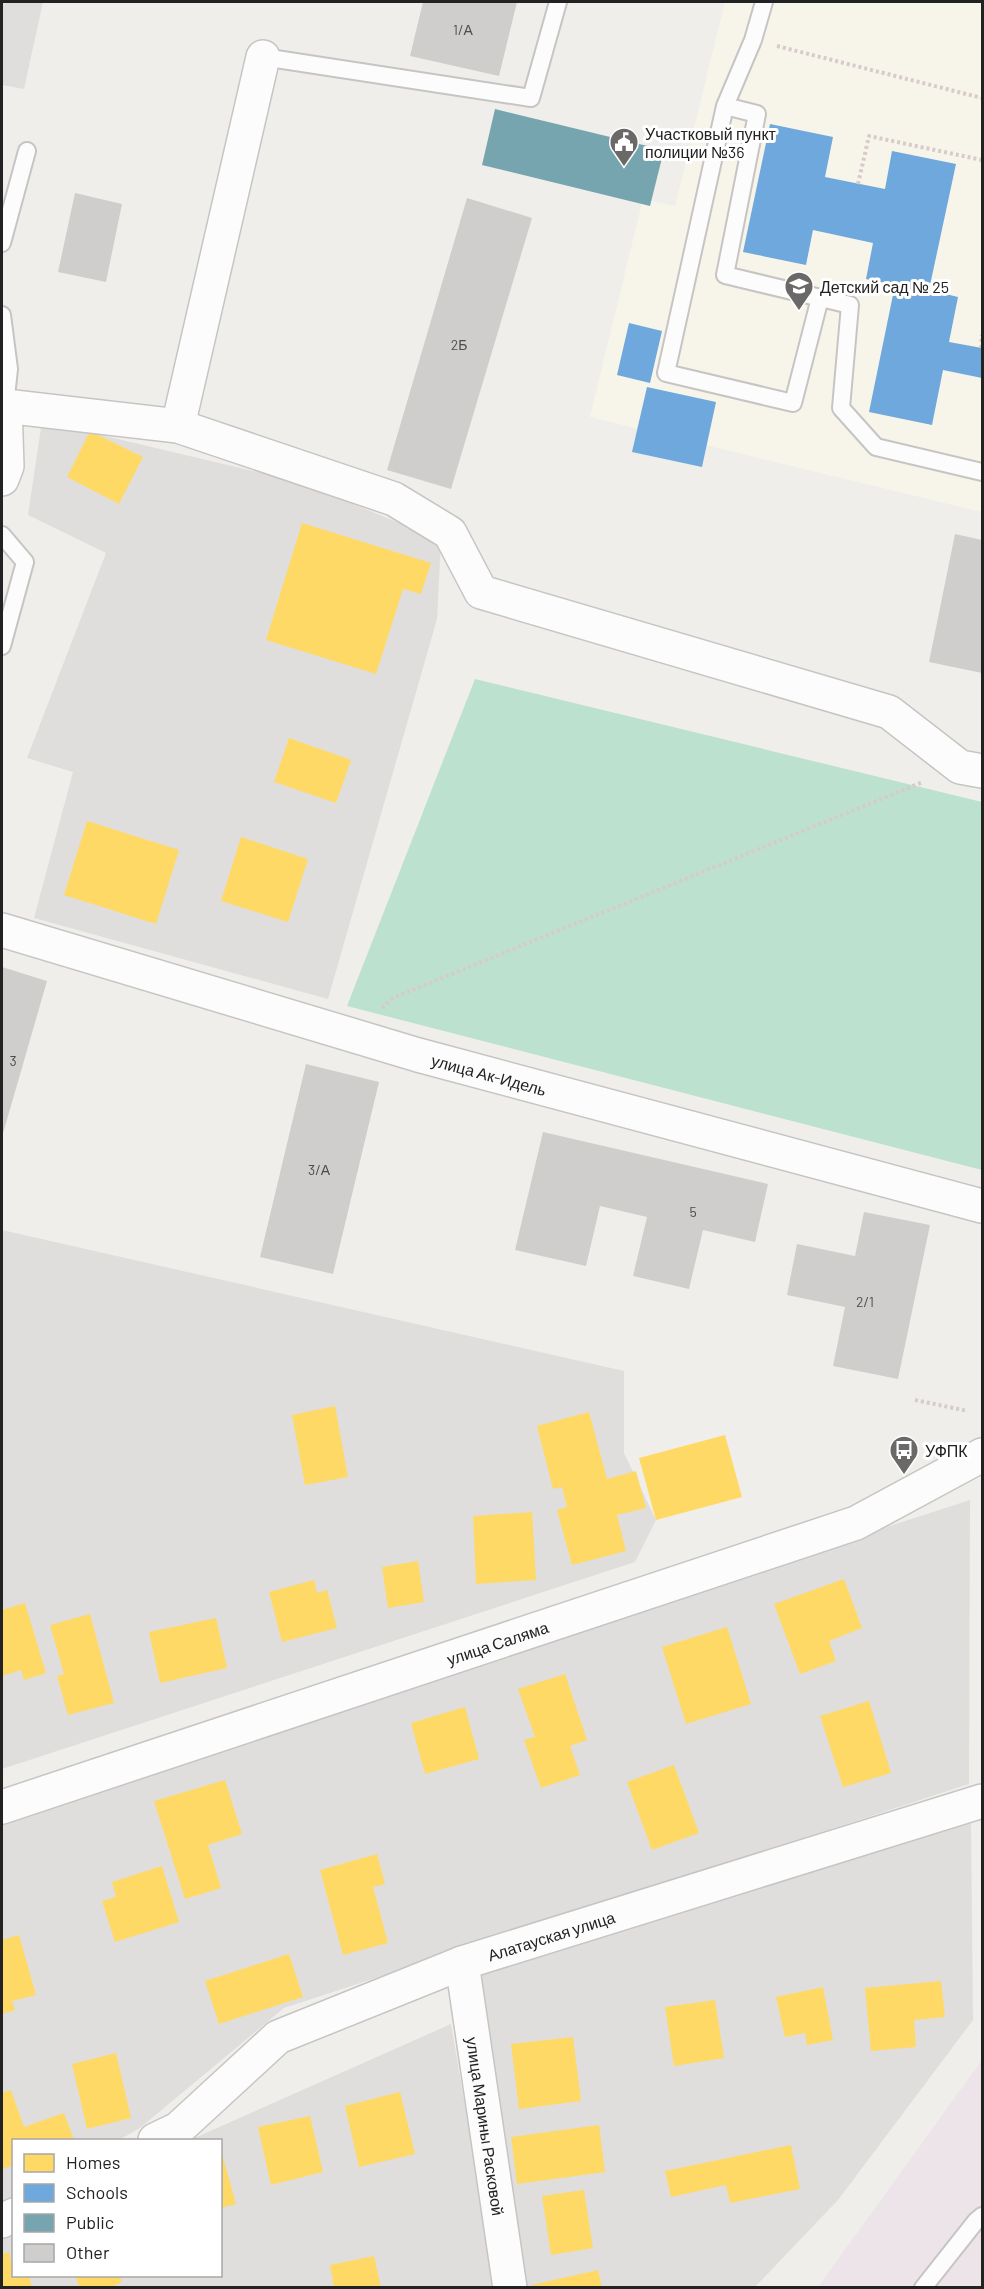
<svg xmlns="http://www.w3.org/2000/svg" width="984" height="2289" viewBox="0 0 984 2289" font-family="Barlow,sans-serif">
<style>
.residential{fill:#dfdedc}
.industrial{fill:#ece4e9}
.education{fill:#f7f5e9}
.pitch{fill:#bce1cf}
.homes{fill:#ffd966}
.schools{fill:#6fa8dc}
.public{fill:#76a5af}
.building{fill:#d0cecc}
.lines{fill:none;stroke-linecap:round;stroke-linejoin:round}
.service-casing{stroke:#c6c5c3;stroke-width:20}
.minor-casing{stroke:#c6c5c3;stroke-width:36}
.tertiary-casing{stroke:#c6c5c3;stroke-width:36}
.path{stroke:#d6cbca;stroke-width:4;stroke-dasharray:3 3;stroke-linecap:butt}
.service{stroke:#fdfcfc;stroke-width:16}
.minor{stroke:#fdfcfc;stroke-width:33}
.tertiary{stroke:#fdfcfc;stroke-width:33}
.labels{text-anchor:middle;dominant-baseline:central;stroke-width:6;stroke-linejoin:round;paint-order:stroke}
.number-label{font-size:14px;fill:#4e4d4c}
.poi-label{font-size:16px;fill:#222;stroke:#fff;text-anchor:start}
.street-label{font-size:16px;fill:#222;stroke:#fff}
</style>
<rect width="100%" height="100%" fill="#f0eeeb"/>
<path class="residential" d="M2,2H43L24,89L2,85Z
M42,421L299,482L441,540L437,619L328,999L34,918L73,772L27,758L106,553L28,515Z
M2,1230L624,1371V1453L656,1520L635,1562L2,1769Z
M970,1500L969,1784L284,2008L140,2128L119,2140H14L13,2202L2,2209V1813Z
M971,1823L973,2020L838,2200L755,2287H519L474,1971Z
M451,2024L496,2287H2V2232L13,2226L14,2276H220V2140H190Z"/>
<path class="industrial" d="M982,2060V2287H818Z"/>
<path class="education" d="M725,2H982V512L590,417L643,199L675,206Z"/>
<path class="pitch" d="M475,679L982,802V1170L347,1006Z"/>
<path class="homes" d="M90,431L143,457L119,504L67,477Z
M302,523L431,563L421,594L403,589L376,674L266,640Z
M289,738L351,760L336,803L274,782Z
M87,821L179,850L156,924L64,895Z
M241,837L308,859L288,922L221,901Z
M335,1406L348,1477L305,1485L292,1415Z
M589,1412L607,1479L636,1471L646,1508L617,1515L626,1551L572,1565L557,1510L567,1507L562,1487L553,1489L537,1426Z
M725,1435L742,1497L656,1520L639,1458Z
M532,1512L536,1580L476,1584L473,1516Z
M418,1561L424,1602L388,1608L382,1567Z
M844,1579L862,1628L829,1641L836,1661L800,1674L774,1604Z
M314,1580L317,1593L327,1590L337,1628L282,1642L269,1592Z
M25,1603L46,1673L24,1680L21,1670L2,1676V1610Z
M90,1614L114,1703L68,1715L57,1676L64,1674L50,1625Z
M216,1618L227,1668L160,1683L149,1632Z
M727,1627L751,1704L686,1724L662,1647Z
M565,1674L587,1740L570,1746L580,1775L541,1788L524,1740L535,1737L518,1689Z
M869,1701L891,1773L843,1787L820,1716Z
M465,1707L479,1759L425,1774L411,1723Z
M674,1765L699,1833L652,1850L627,1782Z
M225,1780L242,1834L208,1845L221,1888L185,1899L154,1801Z
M377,1854L385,1884L373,1887L388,1943L343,1955L320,1870Z
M162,1866L179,1922L115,1942L102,1901L116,1897L112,1882Z
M19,1935L36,1995L12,2001L15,2010L2,2014V1940Z
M289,1954L303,1997L219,2024L205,1981Z
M941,1981L945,2017L914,2020L916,2047L871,2051L865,1988Z
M823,1987L833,2040L807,2045L805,2033L785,2037L776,1997Z
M715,2000L724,2058L674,2066L665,2007Z
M573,2037L581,2101L519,2109L511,2044Z
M116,2053L131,2118L87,2129L72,2064Z
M11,2090L24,2127L64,2113L74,2140H14V2165L2,2169V2093Z
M400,2092L415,2154L359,2167L345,2106Z
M310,2116L323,2172L271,2185L258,2127Z
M599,2125L605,2172L517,2184L511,2137Z
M791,2145L800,2189L730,2203L726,2185L671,2197L665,2171Z
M220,2146L236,2204L220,2208Z
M584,2190L593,2248L551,2255L542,2196Z
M9,2252L14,2276L15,2278L29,2276L32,2288H2V2254Z
M374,2256L381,2288H334L330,2265Z
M598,2270L602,2288H533L532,2285Z
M75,2276H120L122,2282L109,2288H80Z"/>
<path class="schools" d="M770,124L833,137L825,177L885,189L892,151L956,164L929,290L958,297L949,342L982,348V378L943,370L932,425L869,412L895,285L866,279L873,243L813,230L806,265L743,252Z
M629,323L662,331L650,383L617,375Z
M647,387L716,402L702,467L632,452Z"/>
<path class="public" d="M495,109L664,150L650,206L482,165Z"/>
<path class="building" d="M423,2H517L499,76L410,56Z
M75,193L122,204L106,282L58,272Z
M467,198L532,218L451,489L387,470Z
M955,534L982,540V673L929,662Z
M2,967L47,981L2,1137Z
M306,1064L379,1082L333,1274L260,1257Z
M543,1132L768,1184L755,1242L703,1230L689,1289L633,1276L647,1217L600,1206L586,1266L515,1250Z
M864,1212L930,1225L898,1379L833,1366L845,1307L787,1295L797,1244L855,1256Z"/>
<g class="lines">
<g class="service-casing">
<path id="service" d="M764,2L753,40L725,106L757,114L725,275L850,305L841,408L876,447L982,472
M263,57L531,98L558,2
M725,106L666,373L793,403L820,298
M2,243L27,151
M2,315L9,369L5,406
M2,535L25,562L2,646
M923,2288L976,2221L982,2216"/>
</g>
<g class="minor-casing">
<g id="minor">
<path d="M178,426L263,57"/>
<path d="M2,479L7,466L5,406L178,426L394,499L450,533L481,592L889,712L960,767L982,771"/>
<path id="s1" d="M2,930L418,1055L982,1206"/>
<path id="s2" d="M462,1963L510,2288"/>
<path id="s3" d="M155,2140L178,2129L278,2037L462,1963L982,1801"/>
<path d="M2,2221L14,2215"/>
</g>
</g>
<g class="tertiary-casing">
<g id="tertiary">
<path id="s4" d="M2,1807L856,1523L982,1455"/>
</g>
</g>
<path class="path" d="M777,46L982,98
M858,184L869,136L982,160
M981,348L982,335
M382,1008L393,998L923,782
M915,1400L968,1411"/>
<use href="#service" class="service"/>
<use href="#minor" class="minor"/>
<use href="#tertiary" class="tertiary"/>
</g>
<defs>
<g id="civic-pin" transform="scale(1.5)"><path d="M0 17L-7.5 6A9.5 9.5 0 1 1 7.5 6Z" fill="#6a6968" stroke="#fff"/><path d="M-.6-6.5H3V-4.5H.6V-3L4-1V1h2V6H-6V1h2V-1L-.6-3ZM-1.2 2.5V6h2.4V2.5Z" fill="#fff"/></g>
<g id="school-pin" transform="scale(1.5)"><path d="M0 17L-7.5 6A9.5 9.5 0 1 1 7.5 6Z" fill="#6a6968" stroke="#fff"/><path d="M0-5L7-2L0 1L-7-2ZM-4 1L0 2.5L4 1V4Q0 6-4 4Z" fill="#fff"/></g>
<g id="bus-pin" transform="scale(1.5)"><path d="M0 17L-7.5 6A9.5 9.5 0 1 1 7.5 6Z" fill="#6a6968" stroke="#fff"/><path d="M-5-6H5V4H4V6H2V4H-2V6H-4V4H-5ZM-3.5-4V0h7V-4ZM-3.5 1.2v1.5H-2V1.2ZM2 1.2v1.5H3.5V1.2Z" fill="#fff"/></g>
</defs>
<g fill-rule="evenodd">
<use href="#civic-pin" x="624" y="142"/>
<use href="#school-pin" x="799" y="286"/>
<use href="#bus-pin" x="904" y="1450"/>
</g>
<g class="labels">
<g class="number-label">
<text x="463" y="29">1/А</text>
<text x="459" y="344">2Б</text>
<text x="13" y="1060">3</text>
<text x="319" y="1169">3/А</text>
<text x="693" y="1211">5</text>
<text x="865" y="1301">2/1</text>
</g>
<g class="poi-label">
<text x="645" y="133">Участковый пункт<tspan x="645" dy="18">полиции №36</tspan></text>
<text x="820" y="286">Детский сад № 25</text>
<text x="925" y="1450">УФПК</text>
</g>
<g class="street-label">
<text stroke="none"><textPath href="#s1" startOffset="508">улица Ак-Идель</textPath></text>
<text stroke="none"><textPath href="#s4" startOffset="522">улица Саляма</textPath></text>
<text stroke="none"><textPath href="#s3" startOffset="453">Алатауская улица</textPath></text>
<text stroke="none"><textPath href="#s2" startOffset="165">улица Марины Расковой</textPath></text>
</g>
</g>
<rect width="984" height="2289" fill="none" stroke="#222222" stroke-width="6"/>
<rect x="12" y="2139" width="210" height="138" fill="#ffffff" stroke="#a7a7a7" stroke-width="1.5"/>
<rect x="24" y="2154" width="30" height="18" fill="#ffd966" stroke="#a7a7a7" stroke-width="1.5"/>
<text x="66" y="2169" font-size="18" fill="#222222">Homes</text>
<rect x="24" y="2184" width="30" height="18" fill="#6fa8dc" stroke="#a7a7a7" stroke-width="1.5"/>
<text x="66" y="2199" font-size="18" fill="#222222">Schools</text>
<rect x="24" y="2214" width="30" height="18" fill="#76a5af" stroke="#a7a7a7" stroke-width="1.5"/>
<text x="66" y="2229" font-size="18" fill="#222222">Public</text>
<rect x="24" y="2244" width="30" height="18" fill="#d0cecc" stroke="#a7a7a7" stroke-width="1.5"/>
<text x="66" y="2259" font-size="18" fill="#222222">Other</text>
</svg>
